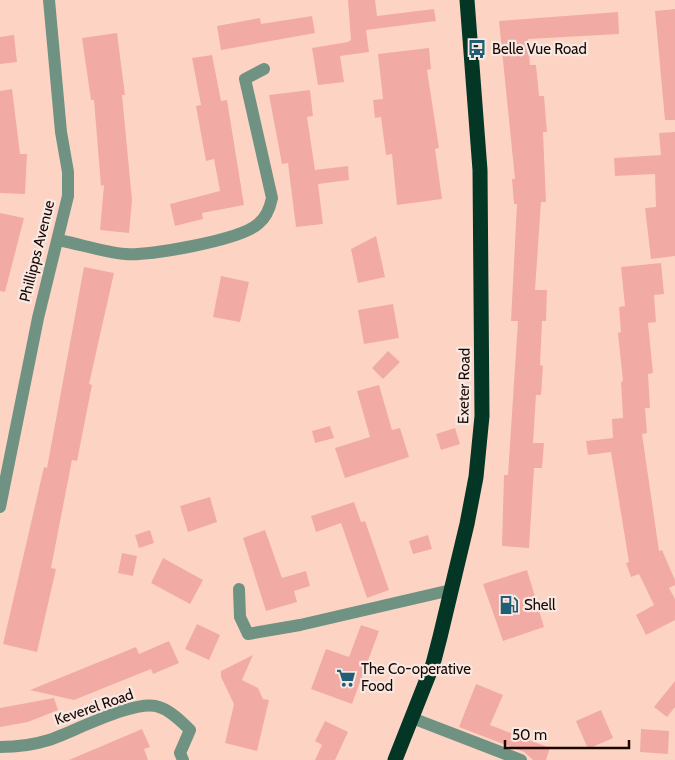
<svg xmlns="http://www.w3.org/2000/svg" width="675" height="760" viewBox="0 0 675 760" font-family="Cabin,sans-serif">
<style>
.building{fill:#f2aba4}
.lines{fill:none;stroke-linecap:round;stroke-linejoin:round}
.minor{stroke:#709282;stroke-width:12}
.highway{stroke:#033625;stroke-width:15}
.labels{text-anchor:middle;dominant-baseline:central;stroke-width:4.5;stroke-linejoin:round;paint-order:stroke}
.poi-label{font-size:15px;fill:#1b0600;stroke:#f6e8e2;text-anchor:start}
.street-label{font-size:15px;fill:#1b0600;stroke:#f6e8e2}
</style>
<rect width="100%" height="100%" fill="#fdd4c3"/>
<path class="building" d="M348,0H375L377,16L434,9L436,21L366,30L369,52L340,56L344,82L318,85L312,48L348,42L351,40Z
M675,9V120H665L655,11Z
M618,12L619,34L528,39L530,65H536L539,96H544L547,132H543L546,202H541L535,290H547L546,321H542L540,365L543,366L541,395H536L533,443H544L542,468H534L529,548L502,546L504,475H508L518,321H511L517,204H514L512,179H515L499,21Z
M312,16L315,33L221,50L217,26L260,18L261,24Z
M117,33L125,95H122L132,200L129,233L100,230L104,185L101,186L94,100H91L82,38Z
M14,35L17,62L0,64V37Z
M429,48L431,69L427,70L439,148L435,149L442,199L397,205L392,154L386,155L381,117L375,118L373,100L383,99L378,54Z
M212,55L221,101L227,100L244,205L202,213L203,219L175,226L170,204L220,191L214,159L206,161L196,106L201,105L192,58Z
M12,89L20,154H27L25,194L0,193V91Z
M310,90L313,116L307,117L315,170L348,166L349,180L318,184L323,224L296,227L288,163L282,164L269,95Z
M675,132V256L651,259L645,208L656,207L655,174L615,176L614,158L661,155L659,133Z
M0,213L24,218L5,292L0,291Z
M376,236L385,277L358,283L351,249Z
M661,263L664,294L654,295L656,322L648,323L653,373L648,374L650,408H645L647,433L642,434L659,551L662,550L675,580V585L669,588L675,599V620L646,635L636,615L654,605L639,574L631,577L626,563L629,562L611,452L588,455L586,441L613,438L612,419L623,418L621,382L623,381L618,333L621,332L619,307L625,306L621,267Z
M84,267L114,273L89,384L92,385L77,461L72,460L51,568L56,569L37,652L3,644L44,467L47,468Z
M221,276L249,282L240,322L213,317Z
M393,304L399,338L364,344L358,310Z
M388,351L400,362L383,379L372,368Z
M379,385L392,430L400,428L409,457L345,478L335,448L370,437L357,391Z
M330,426L334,438L315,443L312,431Z
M455,428L460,444L441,450L436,434Z
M210,497L217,522L188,532L180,506Z
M354,502L361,522L365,521L389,590L367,598L341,523L316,532L311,516Z
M150,530L154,543L139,548L135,535Z
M265,530L282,578L306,571L310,586L294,591L297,602L266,611L243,538Z
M428,535L432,549L413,554L409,541Z
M122,553L137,556L133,576L118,573Z
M163,558L203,580L190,604L151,583Z
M527,570L544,627L503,641L483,584Z
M197,624L220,635L209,660L185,649Z
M361,625L379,631L352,704L311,689L326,649L349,657Z
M169,641L179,663L153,674L151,669L74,700L30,690L136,647L139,654Z
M253,655L242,680L258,688L263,699L269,700L257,751L225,743L234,704L221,677V671Z
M675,681V707L667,717L654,707Z
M476,684L503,695L490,725L550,748L546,760H533L524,752L459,727Z
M54,698L58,710L28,722L0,727V708Z
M601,710L613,738L588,749L576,721Z
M325,721L348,732L335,760H315L322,745L315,741Z
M142,729L150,747L144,749L148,760H69Z
M641,729L669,731L668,754L640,752Z"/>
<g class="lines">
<path class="minor" d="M58,240C80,244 103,252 125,254C150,256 240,240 258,224C267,217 270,208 272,198L245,79L264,69
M0,507L38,318L68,196V172L61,132L49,0
M239,589L240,617L248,634L300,625L451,590
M412,718L521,760
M0,747C17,747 33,745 49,740C73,732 137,698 159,707C170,710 182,722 190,730L180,753L183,760"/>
<path class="highway" d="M395,760L433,664L440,637L467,524L476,477L482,416L480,170L467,0"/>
</g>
<defs>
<g id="bus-bare" transform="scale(1.5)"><path d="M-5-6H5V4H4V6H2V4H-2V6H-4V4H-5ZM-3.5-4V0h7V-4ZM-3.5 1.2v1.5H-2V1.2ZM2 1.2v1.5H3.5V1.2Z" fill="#1f5e74" stroke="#f6e8e2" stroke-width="2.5" paint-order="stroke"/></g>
<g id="fuel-bare" transform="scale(1.5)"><path d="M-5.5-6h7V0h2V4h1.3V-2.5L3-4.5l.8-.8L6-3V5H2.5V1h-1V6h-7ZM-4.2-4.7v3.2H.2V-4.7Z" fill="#1f5e74" stroke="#f6e8e2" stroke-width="2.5" paint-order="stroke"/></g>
<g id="supermarket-bare" transform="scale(1.5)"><path d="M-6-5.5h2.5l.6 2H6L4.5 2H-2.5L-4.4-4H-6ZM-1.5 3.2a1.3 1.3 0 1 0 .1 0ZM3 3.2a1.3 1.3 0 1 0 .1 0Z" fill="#1f5e74" stroke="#f6e8e2" stroke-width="2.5" paint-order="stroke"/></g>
</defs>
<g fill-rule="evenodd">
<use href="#bus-bare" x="477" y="49"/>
<use href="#fuel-bare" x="509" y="605"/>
<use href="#supermarket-bare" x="346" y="678"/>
</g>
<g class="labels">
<g class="poi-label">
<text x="492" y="49">Belle Vue Road</text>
<text x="524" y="605">Shell</text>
<text x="361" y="669">The Co-operative<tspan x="361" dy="17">Food</tspan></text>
</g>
<g class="street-label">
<text transform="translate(37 251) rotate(-76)">Phillipps Avenue</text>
<text transform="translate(464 386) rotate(-89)">Exeter Road</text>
<text transform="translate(94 707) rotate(-19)">Keverel Road</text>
</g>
</g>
<path d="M505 740v8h124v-8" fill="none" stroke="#1b0600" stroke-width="2.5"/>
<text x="512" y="740" font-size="15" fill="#1b0600" stroke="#f6e8e2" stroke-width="4" paint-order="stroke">50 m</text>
</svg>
